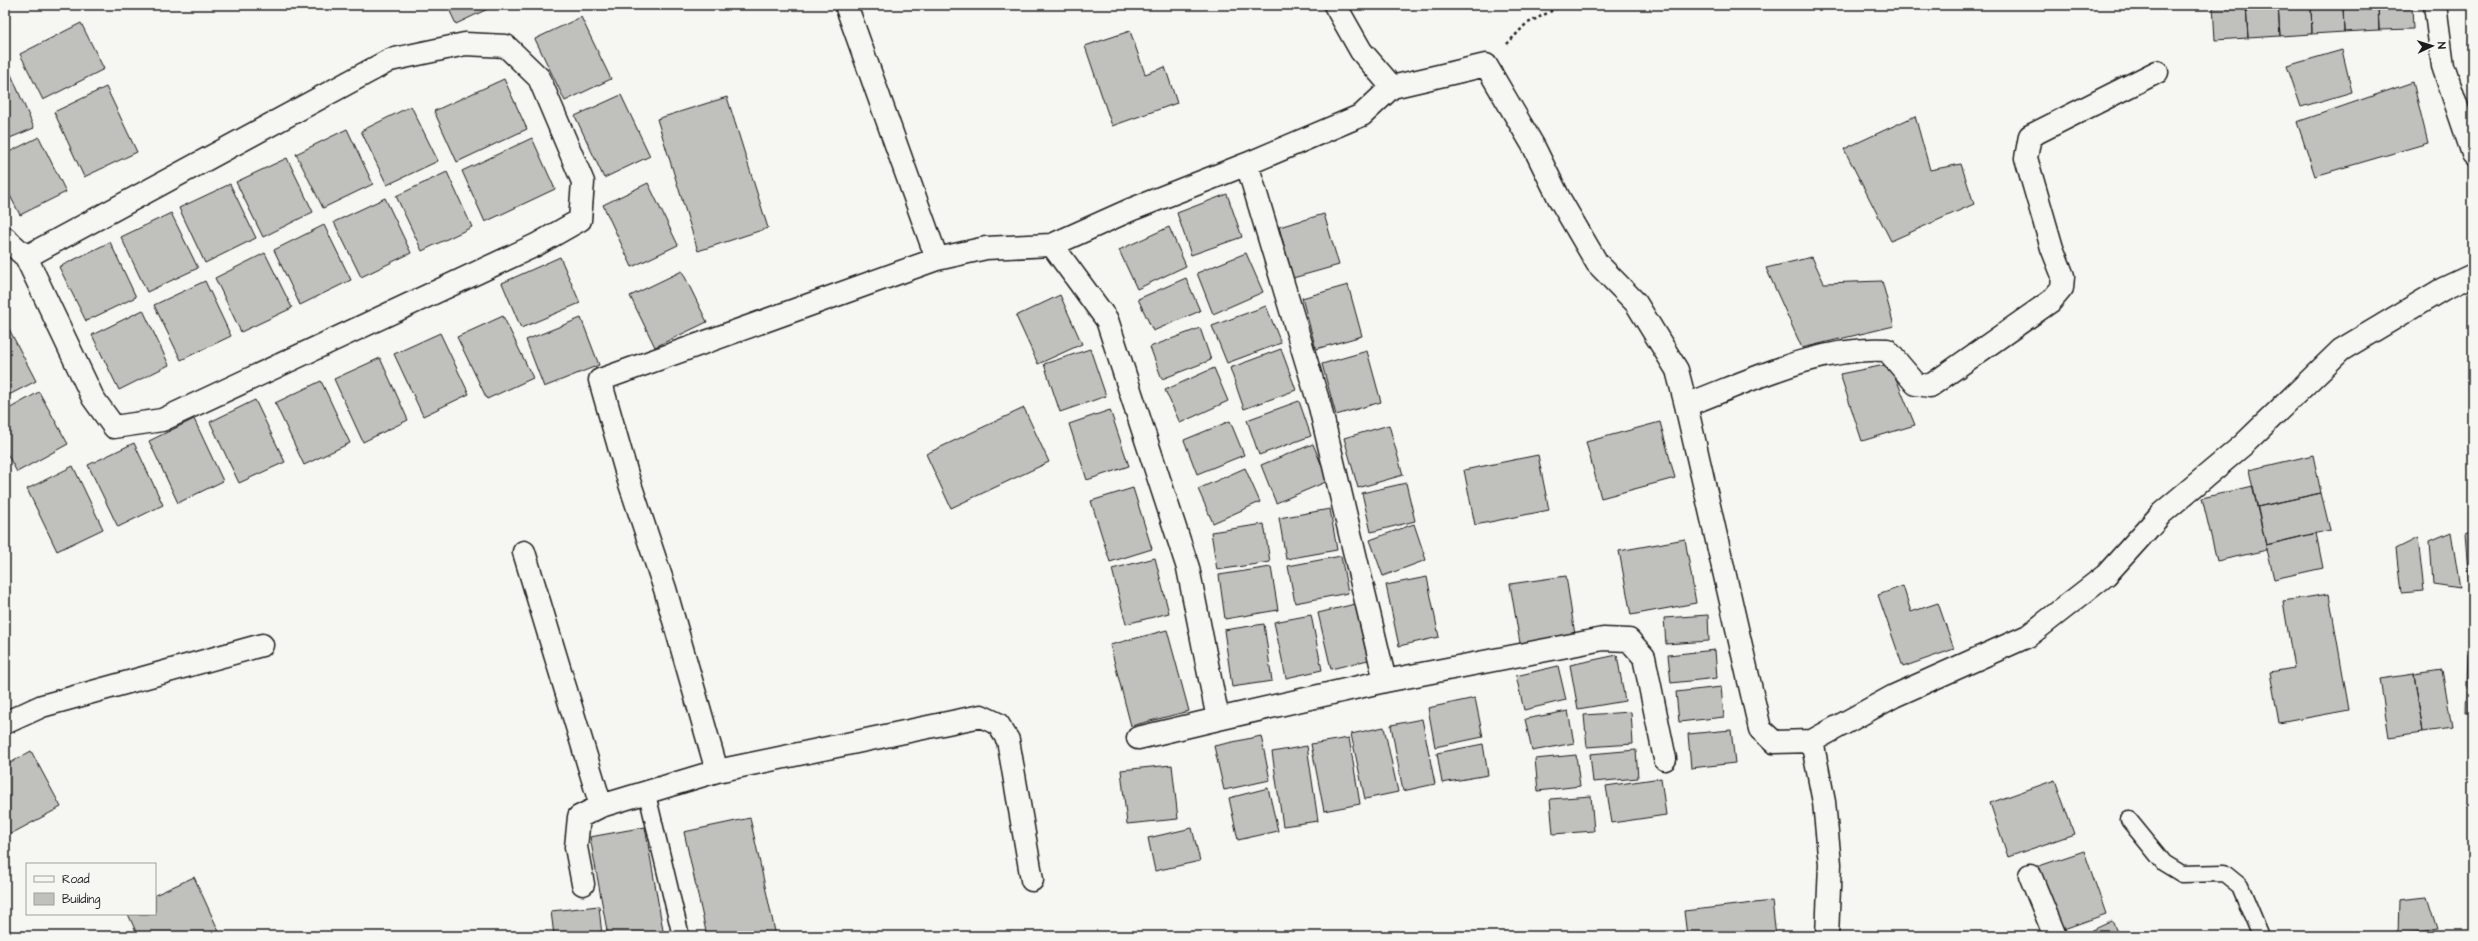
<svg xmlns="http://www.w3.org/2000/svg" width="2478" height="941" viewBox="0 0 2478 941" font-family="'Architects Daughter',sans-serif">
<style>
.building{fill:#c0c0bd;stroke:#1c1c1c}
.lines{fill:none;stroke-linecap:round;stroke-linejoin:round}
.lane-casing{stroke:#1c1c1c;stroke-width:19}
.street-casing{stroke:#1c1c1c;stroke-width:25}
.path{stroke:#1c1c1c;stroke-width:2.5;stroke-dasharray:3 3;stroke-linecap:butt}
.lane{stroke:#f6f6f2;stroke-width:16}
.street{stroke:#f6f6f2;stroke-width:22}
</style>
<rect width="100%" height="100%" fill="#f6f6f2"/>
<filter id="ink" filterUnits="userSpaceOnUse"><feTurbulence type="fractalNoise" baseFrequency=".025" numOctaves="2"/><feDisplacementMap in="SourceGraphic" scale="8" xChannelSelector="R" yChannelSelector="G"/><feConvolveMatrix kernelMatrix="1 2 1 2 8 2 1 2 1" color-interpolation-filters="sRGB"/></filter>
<g filter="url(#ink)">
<path class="building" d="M447,5H496L456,24Z
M2213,5H2246L2248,38L2215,40Z
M2246,5H2278L2280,36L2248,38Z
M2278,5H2311L2312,34L2280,36Z
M2311,5H2343L2344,32L2312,34Z
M2343,5H2378L2379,30L2344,32Z
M2378,5H2412L2413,29L2379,30Z
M581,17L611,79L565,101L535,39Z
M81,23L104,69L43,100L20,54Z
M1130,31L1145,74L1165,67L1177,103L1112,126L1085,46Z
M2342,50L2352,92L2301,107L2287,66Z
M10,72L34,128L5,140V74Z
M504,79L527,129L457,162L434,111Z
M2413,82L2428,143L2315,176L2297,122Z
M106,87L137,152L84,177L54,112Z
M621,95L650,156L604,178L575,116Z
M727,97L768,228L698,251L657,119Z
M411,106L438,161L387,185L361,131Z
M1915,116L1930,170L1961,164L1974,204L1891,241L1844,149Z
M347,129L373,184L323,208L296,154Z
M39,137L66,192L20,215L5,186V154Z
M532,138L555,189L485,222L462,171Z
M287,158L313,212L263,237L236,182Z
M447,172L472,227L422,251L396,196Z
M648,183L678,245L632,267L603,205Z
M230,184L256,238L205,263L179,208Z
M1227,194L1242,237L1191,255L1177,213Z
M385,198L411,253L361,277L334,222Z
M171,213L198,268L147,292L121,237Z
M1324,214L1339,265L1293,278L1279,227Z
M324,225L351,280L300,305L274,250Z
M1169,227L1186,266L1137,289L1119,250Z
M110,242L136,297L86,321L59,267Z
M265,253L292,308L241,332L215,278Z
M1246,253L1263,292L1213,314L1197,273Z
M560,257L580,303L521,328L502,283Z
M1812,257L1824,283L1882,281L1894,326L1802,348L1766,268Z
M682,271L707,322L655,347L630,296Z
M1186,278L1200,311L1153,331L1138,299Z
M205,281L231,336L181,360L154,305Z
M1348,285L1362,336L1316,349L1302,298Z
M1060,295L1082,344L1038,364L1016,316Z
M1266,306L1281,343L1227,363L1212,326Z
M143,310L169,365L119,390L92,335Z
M503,316L533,378L487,399L457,337Z
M581,318L599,365L544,387L526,340Z
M1200,328L1211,360L1162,379L1150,347Z
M9,329L36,381L5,397V331Z
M440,333L469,394L423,416L394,354Z
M1090,349L1106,396L1060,412L1044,364Z
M1281,349L1296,390L1244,409L1230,368Z
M1367,351L1381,402L1336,415L1322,364Z
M380,358L408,420L363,442L334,379Z
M1890,364L1915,425L1862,441L1840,374Z
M1214,368L1228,401L1180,423L1165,390Z
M321,381L350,443L304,465L275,403Z
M39,392L68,444L17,472L5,450V411Z
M255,400L285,462L239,483L210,422Z
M1299,401L1311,436L1259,455L1247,420Z
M1024,408L1049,462L951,508L926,454Z
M1110,410L1129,466L1087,480L1069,424Z
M194,419L223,481L178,503L149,441Z
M1230,421L1244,455L1197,474L1184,440Z
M1660,422L1675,478L1601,498L1586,442Z
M1389,425L1403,475L1358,488L1344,438Z
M134,443L163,505L118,527L88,465Z
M1313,444L1328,481L1276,503L1261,465Z
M1538,455L1549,510L1475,525L1464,470Z
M2313,455L2321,493L2257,507L2249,470Z
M73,466L103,529L57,551L27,489Z
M1245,468L1260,502L1213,523L1198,489Z
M1406,483L1415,521L1371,532L1362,493Z
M2253,486L2267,550L2217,561L2202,498Z
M1133,488L1152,549L1110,562L1091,501Z
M2321,493L2330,530L2266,545L2257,507Z
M1330,509L1337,550L1286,559L1279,518Z
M1264,524L1270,562L1217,570L1211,532Z
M1414,524L1426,560L1383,576L1370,540Z
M2473,531V584L2469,585L2465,534Z
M2451,532L2460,588L2433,584L2430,541Z
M2316,533L2323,568L2274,579L2266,545Z
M2418,538L2424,591L2401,593L2396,549Z
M1685,539L1696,603L1631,615L1619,551Z
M1341,556L1348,593L1295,603L1288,566Z
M1155,558L1169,613L1126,624L1112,569Z
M1271,567L1278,610L1225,619L1219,575Z
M1566,576L1575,635L1520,643L1510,584Z
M1427,577L1439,637L1399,646L1386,585Z
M1903,586L1911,612L1938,603L1954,649L1903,667L1878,595Z
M2329,594L2349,710L2279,723L2270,672L2294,668L2283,601Z
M1355,604L1368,660L1331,669L1318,613Z
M1311,615L1322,670L1286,678L1274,622Z
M1708,615L1709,641L1666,644L1664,618Z
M1264,624L1272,681L1232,687L1224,630Z
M1167,630L1189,711L1131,726L1110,645Z
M1715,650L1717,678L1671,683L1668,655Z
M2473,651V711H2466L2468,653Z
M1617,655L1625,701L1578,709L1570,665Z
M1558,666L1566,700L1524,710L1516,676Z
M2442,670L2452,728L2423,732L2414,674Z
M2414,674L2423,732L2389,737L2380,679Z
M1721,687L1724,717L1679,722L1676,692Z
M1475,698L1483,737L1435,747L1428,708Z
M1568,711L1574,743L1532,751L1525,719Z
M1631,712L1633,744L1587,747L1584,715Z
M1422,719L1435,784L1403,791L1391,725Z
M1384,727L1398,792L1365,799L1351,734Z
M1731,730L1735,763L1691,768L1688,734Z
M1261,736L1270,780L1224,790L1214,746Z
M1349,738L1360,804L1324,811L1311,744Z
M1483,744L1488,775L1442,783L1437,753Z
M1307,746L1318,821L1283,826L1272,752Z
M1636,750L1638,778L1593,782L1590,754Z
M31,751L61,807L5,837V766Z
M1576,755L1580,786L1538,791L1535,759Z
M1172,765L1178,819L1127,824L1121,770Z
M1661,778L1666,815L1612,823L1606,786Z
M2055,780L2074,834L2008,857L1990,803Z
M1268,788L1278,831L1238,840L1229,798Z
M1591,796L1594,831L1553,834L1550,799Z
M750,818L776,936H707L684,832Z
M645,827L664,936H608L590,837Z
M1192,828L1200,861L1155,871L1148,838Z
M2084,851L2106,914L2061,930L2039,866Z
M194,877L221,936H138L128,914H155V895Z
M2427,897L2437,929L2398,935L2399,900Z
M1772,901L1776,936H1687L1684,911Z
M599,906L602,936H554L551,911Z
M2112,921L2119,936H2080Z"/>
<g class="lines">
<g class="lane-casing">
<path id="lane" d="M647,794L681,936
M2129,820L2164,863L2182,874L2224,873L2240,886L2261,936"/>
</g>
<g class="street-casing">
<path id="street" d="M846,5L937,259
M1335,5L1361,51L1392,87L1486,65L1534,147L1559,198L1597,263L1636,303L1677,370L1686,405L1760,729L1774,742L1812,741L1894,696L2028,636L2106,575L2162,513L2243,445L2341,350L2443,289L2473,275
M2435,5L2443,66L2473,154
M1247,164L1320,407L1385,681
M5,238L26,257L93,398L114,427L162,420L536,245L580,220L583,182L539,78L506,46L465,44L390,60L26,257
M1052,245L1130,210L1247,164L1362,115L1392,87
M1686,405C1750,381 1818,346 1887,350L1916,384L1930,386L2051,301L2062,288L2063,276L2052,248L2026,158L2030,136L2157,72
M524,552L601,806
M5,723L42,706L262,645
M1138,738L1218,719
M1812,741L1824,802L1830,864L1827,936
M717,771L665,589L628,478L600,380L937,259L986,248L1052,245L1107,320L1188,568L1218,719L1385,681L1603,639L1629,640L1644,657L1665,759
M2030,875L2055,936
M583,884L576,847L579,817L601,806L717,771L981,716L998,724L1008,740L1032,880"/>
</g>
<path class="path" d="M1507,44L1526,24L1563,5"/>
<use href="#lane" class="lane"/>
<use href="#street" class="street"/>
</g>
</g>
<rect width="2478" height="941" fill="none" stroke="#f6f6f2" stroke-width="20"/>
<rect x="10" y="10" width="2458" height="921" fill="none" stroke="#1c1c1c" stroke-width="1.5" filter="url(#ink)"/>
<rect x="26" y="863" width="130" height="52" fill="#f6f6f2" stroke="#9f9f9c"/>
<rect x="34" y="876" width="20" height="6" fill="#f6f6f2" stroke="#9f9f9c"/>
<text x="62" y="883" font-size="12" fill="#1c1c1c">Road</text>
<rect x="34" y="893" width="20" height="12" fill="#c0c0bd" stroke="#9f9f9c"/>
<text x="62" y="903" font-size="12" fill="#1c1c1c">Building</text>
<g transform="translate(2432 46) rotate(86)" stroke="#f6f6f2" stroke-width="3" paint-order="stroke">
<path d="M0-3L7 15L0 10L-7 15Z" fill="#1c1c1c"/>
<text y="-6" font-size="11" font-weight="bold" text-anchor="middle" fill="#1c1c1c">N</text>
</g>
</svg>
